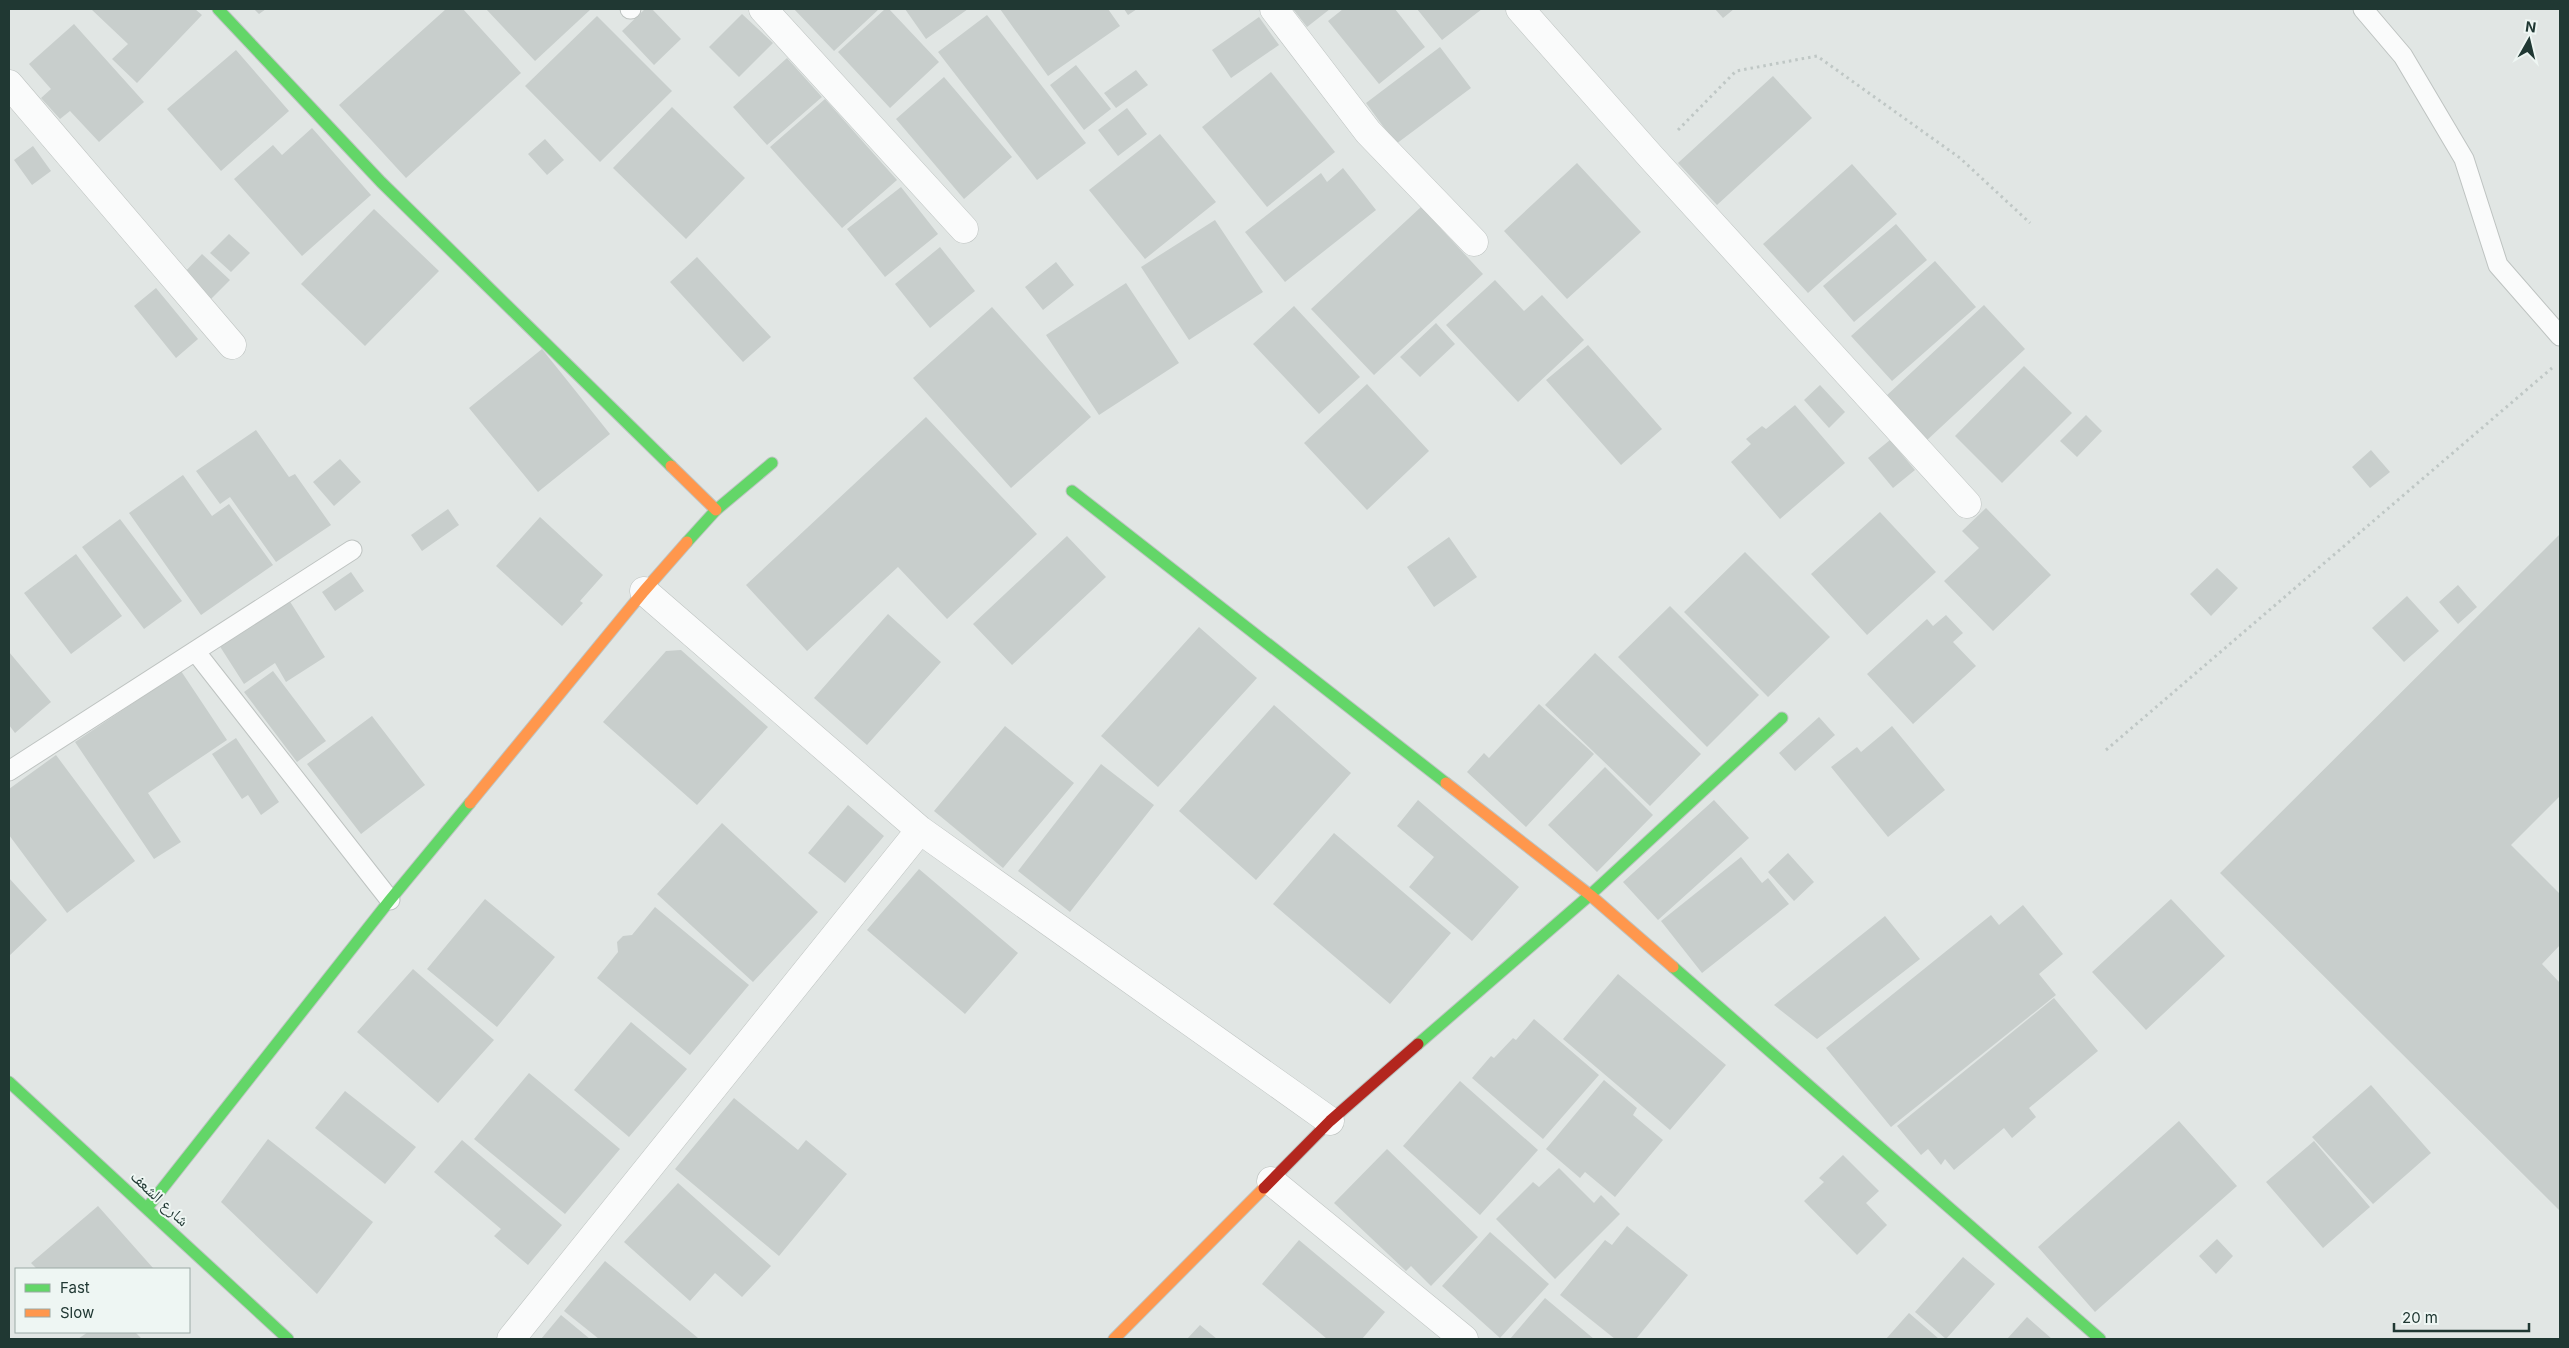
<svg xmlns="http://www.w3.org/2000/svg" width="2569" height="1348" viewBox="0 0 2569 1348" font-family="Inter,'Noto Naskh Arabic',sans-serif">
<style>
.building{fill:#c8cecc}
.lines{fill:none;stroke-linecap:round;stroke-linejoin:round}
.lane-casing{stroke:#bec3c1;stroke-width:21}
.street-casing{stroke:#bec3c1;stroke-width:29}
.fast-casing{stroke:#bdc4c2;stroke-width:13}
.slow-casing{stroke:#bdc4c2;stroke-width:13}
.jam-casing{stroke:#bdc4c2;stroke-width:13}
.path{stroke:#bfc7c5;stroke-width:3;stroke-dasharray:2.5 4;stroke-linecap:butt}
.lane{stroke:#fafbfb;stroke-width:19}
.street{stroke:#fafbfb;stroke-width:28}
.fast{stroke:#63d668;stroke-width:11}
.slow{stroke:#ff974d;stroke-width:11}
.jam{stroke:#b3261e;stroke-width:11}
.labels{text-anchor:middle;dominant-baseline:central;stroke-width:4;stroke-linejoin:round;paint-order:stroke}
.street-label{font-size:16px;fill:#203833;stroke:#eef6f3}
</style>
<rect width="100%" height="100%" fill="#e1e6e4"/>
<path class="building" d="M91,9H195L202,15L137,83L112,59L128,44Z
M254,9H266L259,14Z
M446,9H463L521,73L406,178L339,105Z
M486,9H591L535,61Z
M645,9H652L681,39L654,65L622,31Z
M794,9H879L834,51Z
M885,9H889L939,62L890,108L838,52Z
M905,9H968L926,39Z
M1000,9H1108L1120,26L1048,76Z
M1124,9H1137L1128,15Z
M1293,9H1330L1307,27Z
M1343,9H1395L1425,47L1379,84L1328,21Z
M1417,9H1482L1442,40Z
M1715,9H1734L1723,18Z
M742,14L773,43L739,77L709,47Z
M987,15L1086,143L1037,180L938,52Z
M597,16L672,91L600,162L525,86Z
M1259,17L1279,45L1231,78L1212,50Z
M74,24L144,102L99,142L70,111L60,119L41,98L51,89L29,64Z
M1440,47L1471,88L1396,144L1366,103Z
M236,50L289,111L221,171L167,109Z
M787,58L822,97L767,145L733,107Z
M1076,65L1111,109L1084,130L1050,85Z
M1136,70L1148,85L1116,108L1104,93Z
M1271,72L1335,152L1267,207L1202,127Z
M1773,76L1812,118L1717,205L1678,163Z
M944,77L1012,157L964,199L896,119Z
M825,99L897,180L842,228L770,147Z
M672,107L745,178L686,239L613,168Z
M1127,108L1147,134L1118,156L1098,130Z
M312,128L371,195L302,256L234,179L273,145L282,155Z
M1160,134L1216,202L1145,259L1089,190Z
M545,139L564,160L547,175L528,154Z
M33,146L51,171L32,185L14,160Z
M1577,163L1641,232L1567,299L1504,231Z
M1852,164L1897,214L1808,293L1763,244Z
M1343,168L1376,210L1285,282L1245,232L1321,173L1327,182Z
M901,187L938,234L885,277L847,229Z
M1421,207L1483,274L1374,375L1311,309Z
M374,209L439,271L365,346L301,284Z
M1215,220L1263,292L1189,340L1141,267Z
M1896,224L1927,260L1854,322L1823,286Z
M229,234L250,253L231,272L210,253Z
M940,247L975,291L930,328L895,284Z
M202,254L230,280L209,301L182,275Z
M697,257L771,337L743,362L670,282Z
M1935,261L1976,307L1892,381L1851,336Z
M1056,262L1074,285L1043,310L1025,287Z
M1495,280L1524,311L1542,295L1584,340L1518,402L1446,325Z
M1126,283L1179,363L1099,415L1046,335Z
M156,288L198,339L176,358L134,306Z
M1984,305L2025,349L1926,441L1885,397Z
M1294,306L1360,377L1319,414L1253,344Z
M992,307L1091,417L1011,488L913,378Z
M1436,323L1455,344L1420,377L1400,357Z
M1588,345L1662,429L1621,465L1546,380Z
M542,349L610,434L538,492L469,408Z
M2024,366L2072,413L2002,483L1955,436Z
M1367,384L1429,451L1367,510L1304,443Z
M1820,385L1845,412L1829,428L1804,400Z
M1795,405L1845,463L1780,519L1731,462L1751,444L1746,439L1762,426L1766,429Z
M2086,415L2102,431L2077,457L2060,441Z
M926,417L1037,534L947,619L898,567L807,651L746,585Z
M256,430L289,477L295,474L331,525L276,562L230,497L220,504L196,471Z
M1890,440L1915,470L1893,488L1868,458Z
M2371,450L2390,472L2370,488L2352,467Z
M340,459L361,482L334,506L313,482Z
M183,475L212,516L229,504L273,565L201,615L129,513Z
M1986,508L2051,575L1993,631L1944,581L1979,548L1962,531Z
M448,509L459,525L422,551L411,535Z
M1880,512L1936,572L1867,635L1811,574Z
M540,517L603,575L580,601L583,603L562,626L496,566Z
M120,519L182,601L144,629L82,547Z
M2560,534V796L2511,845L2560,894V945L2542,964L2560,983V1211L2220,873Z
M1067,536L1106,577L1012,665L973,624Z
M1449,537L1477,577L1434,607L1407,567Z
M1745,552L1830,637L1768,697L1684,612Z
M76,554L122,616L71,654L24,593Z
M2217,568L2238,588L2211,616L2190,594Z
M351,572L364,591L335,611L322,592Z
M2458,585L2477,607L2458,624L2439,602Z
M2407,596L2439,631L2404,662L2372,628Z
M289,600L325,657L286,682L275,663L244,684L219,645Z
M1670,606L1759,695L1707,747L1618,657Z
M888,614L941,662L867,745L814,698Z
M1946,615L1963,633L1953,642L1976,666L1913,724L1867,674L1927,619L1933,626Z
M1199,627L1257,678L1158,787L1101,736Z
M681,650L768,727L697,805L603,722L666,651Z
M9,652L51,702L15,733L9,725Z
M1595,653L1701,754L1650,806L1545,705Z
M181,671L227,740L148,793L181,842L154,859L75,742Z
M273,671L326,741L297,762L244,692Z
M1539,704L1594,754L1526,827L1467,772L1484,753L1489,758Z
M1274,705L1351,773L1256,880L1179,811Z
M372,716L425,785L361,834L307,764Z
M1819,717L1835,735L1795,771L1779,753Z
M1005,726L1074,783L1003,868L934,811Z
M1892,726L1945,790L1888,837L1831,767L1857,747L1861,752Z
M236,738L279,802L261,815L248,795L242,799L212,754Z
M56,755L135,861L67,913L9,835V789Z
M1101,764L1154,805L1070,912L1018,871Z
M1605,767L1653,815L1597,872L1548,825Z
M1418,800L1519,887L1472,941L1409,887L1434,857L1397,826Z
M1714,800L1749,838L1658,920L1623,882Z
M848,805L884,836L845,883L808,853Z
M722,823L818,912L753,982L657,894Z
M1334,833L1451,933L1390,1004L1273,904Z
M1788,853L1814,882L1794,901L1768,872Z
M1741,857L1762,883L1768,878L1789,904L1702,973L1661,921Z
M919,869L1018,953L965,1014L867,930Z
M9,878L47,920L9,956Z
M485,899L555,957L497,1027L427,969Z
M2171,899L2225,956L2146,1030L2092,972Z
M2023,905L2063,954L2039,974L2056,995L1891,1127L1826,1048L1991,915L1999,925Z
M655,907L749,985L690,1055L597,978L618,952L617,942L623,936L632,935Z
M1885,916L1920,959L1817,1039L1774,1005Z
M413,969L494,1040L438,1103L357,1032Z
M1618,974L1726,1065L1670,1130L1563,1039Z
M2054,998L2098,1051L2029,1108L2036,1117L2012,1138L2004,1128L1954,1170L1945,1159L1941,1165L1928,1149L1921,1155L1897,1126Z
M1534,1019L1599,1075L1543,1139L1472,1078L1491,1056L1494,1058L1513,1038L1516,1040Z
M631,1022L687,1069L629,1137L574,1090Z
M529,1073L620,1149L565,1214L474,1139Z
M1604,1080L1637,1108L1633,1115L1663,1140L1615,1197L1585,1172L1580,1178L1546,1149Z
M1460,1081L1538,1150L1480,1215L1403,1146Z
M2371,1085L2431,1153L2373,1204L2312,1137Z
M345,1091L416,1147L385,1184L315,1128Z
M734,1098L798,1150L806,1140L847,1174L779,1256L675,1169Z
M2179,1121L2237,1186L2095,1312L2038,1247Z
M268,1139L373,1222L317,1294L221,1202Z
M462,1140L562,1225L528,1265L494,1236L501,1229L434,1172Z
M2314,1141L2370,1207L2323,1248L2266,1182Z
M1387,1149L1478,1237L1431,1286L1411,1266L1406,1271L1334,1203Z
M1843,1155L1879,1191L1866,1203L1887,1225L1857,1255L1804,1201L1824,1182L1819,1178Z
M1559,1168L1594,1203L1601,1195L1620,1214L1555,1279L1496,1219L1533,1182L1539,1187Z
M678,1183L771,1266L742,1297L715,1273L690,1301L624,1242Z
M98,1206L153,1268L37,1269L31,1263Z
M1627,1226L1688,1275L1636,1339H1615L1560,1295L1605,1240L1612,1245Z
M1490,1232L1549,1284L1500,1338L1442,1286Z
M2217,1239L2233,1256L2216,1274L2199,1256Z
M1299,1240L1385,1312L1362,1339H1327L1262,1284Z
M1963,1257L1995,1284L1946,1339L1915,1312Z
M605,1261L698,1338L697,1339H599L564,1311Z
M1545,1298L1594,1339H1510Z
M1909,1313L1939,1339H1886Z
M561,1315L590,1339H541Z
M2027,1317L2052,1339H2007Z
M1200,1325L1217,1339H1187Z
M88,1332H135L142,1339H78Z"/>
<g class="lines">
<g class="lane-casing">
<path id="lane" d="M630,9H631
M2363,9L2403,56L2464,159L2498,265L2560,336
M195,651L390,900
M9,771L352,550"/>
</g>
<g class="street-casing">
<path id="street" d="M763,9L964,229
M1274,9L1368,132L1474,242
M1520,9L1651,157L1967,504
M9,84L232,345
M644,591L920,830L1330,1121
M1271,1181L1464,1339
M511,1339L920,830"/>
</g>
<g class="fast-casing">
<path id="fast" d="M218,9L381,182L671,466
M1072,491L1446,783
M687,542L716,510L772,463
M1673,967L2100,1339
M1418,1044L1590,895L1782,718
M9,1082L288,1339
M147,1208L390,900L470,803"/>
</g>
<g class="slow-casing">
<path id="slow" d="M671,466L716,510
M1446,783L1590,895L1673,967
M470,803L644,591L687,542
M1114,1339L1264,1188"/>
</g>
<g class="jam-casing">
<path id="jam" d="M1264,1188L1330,1121L1418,1044"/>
</g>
<path class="path" d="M1678,130L1736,71L1817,56L1960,158L2030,223
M2106,750L2552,368"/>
<use href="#lane" class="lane"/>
<use href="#street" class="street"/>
<use href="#fast" class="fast"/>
<use href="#slow" class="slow"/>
<use href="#jam" class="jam"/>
</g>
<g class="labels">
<g class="street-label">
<text transform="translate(160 1198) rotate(43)">شارع الشعف</text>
</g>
</g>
<rect width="2569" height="1348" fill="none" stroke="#203833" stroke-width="20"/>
<rect x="15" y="1268" width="175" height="65" fill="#eef6f3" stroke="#9caaa6"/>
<rect x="25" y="1284" width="25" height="8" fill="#63d668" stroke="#9caaa6"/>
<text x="60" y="1293" font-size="15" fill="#203833">Fast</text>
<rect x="25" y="1309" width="25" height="8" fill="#ff974d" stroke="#9caaa6"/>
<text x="60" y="1318" font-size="15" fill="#203833">Slow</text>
<g transform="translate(2529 40) rotate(8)" stroke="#eef6f3" stroke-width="4" paint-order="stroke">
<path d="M0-4L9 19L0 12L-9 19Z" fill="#203833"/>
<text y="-8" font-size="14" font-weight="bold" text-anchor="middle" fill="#203833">N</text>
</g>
<path d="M2394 1323v8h135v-8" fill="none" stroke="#203833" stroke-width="2.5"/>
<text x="2402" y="1323" font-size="15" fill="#203833" stroke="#eef6f3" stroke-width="4" paint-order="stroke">20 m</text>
</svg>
